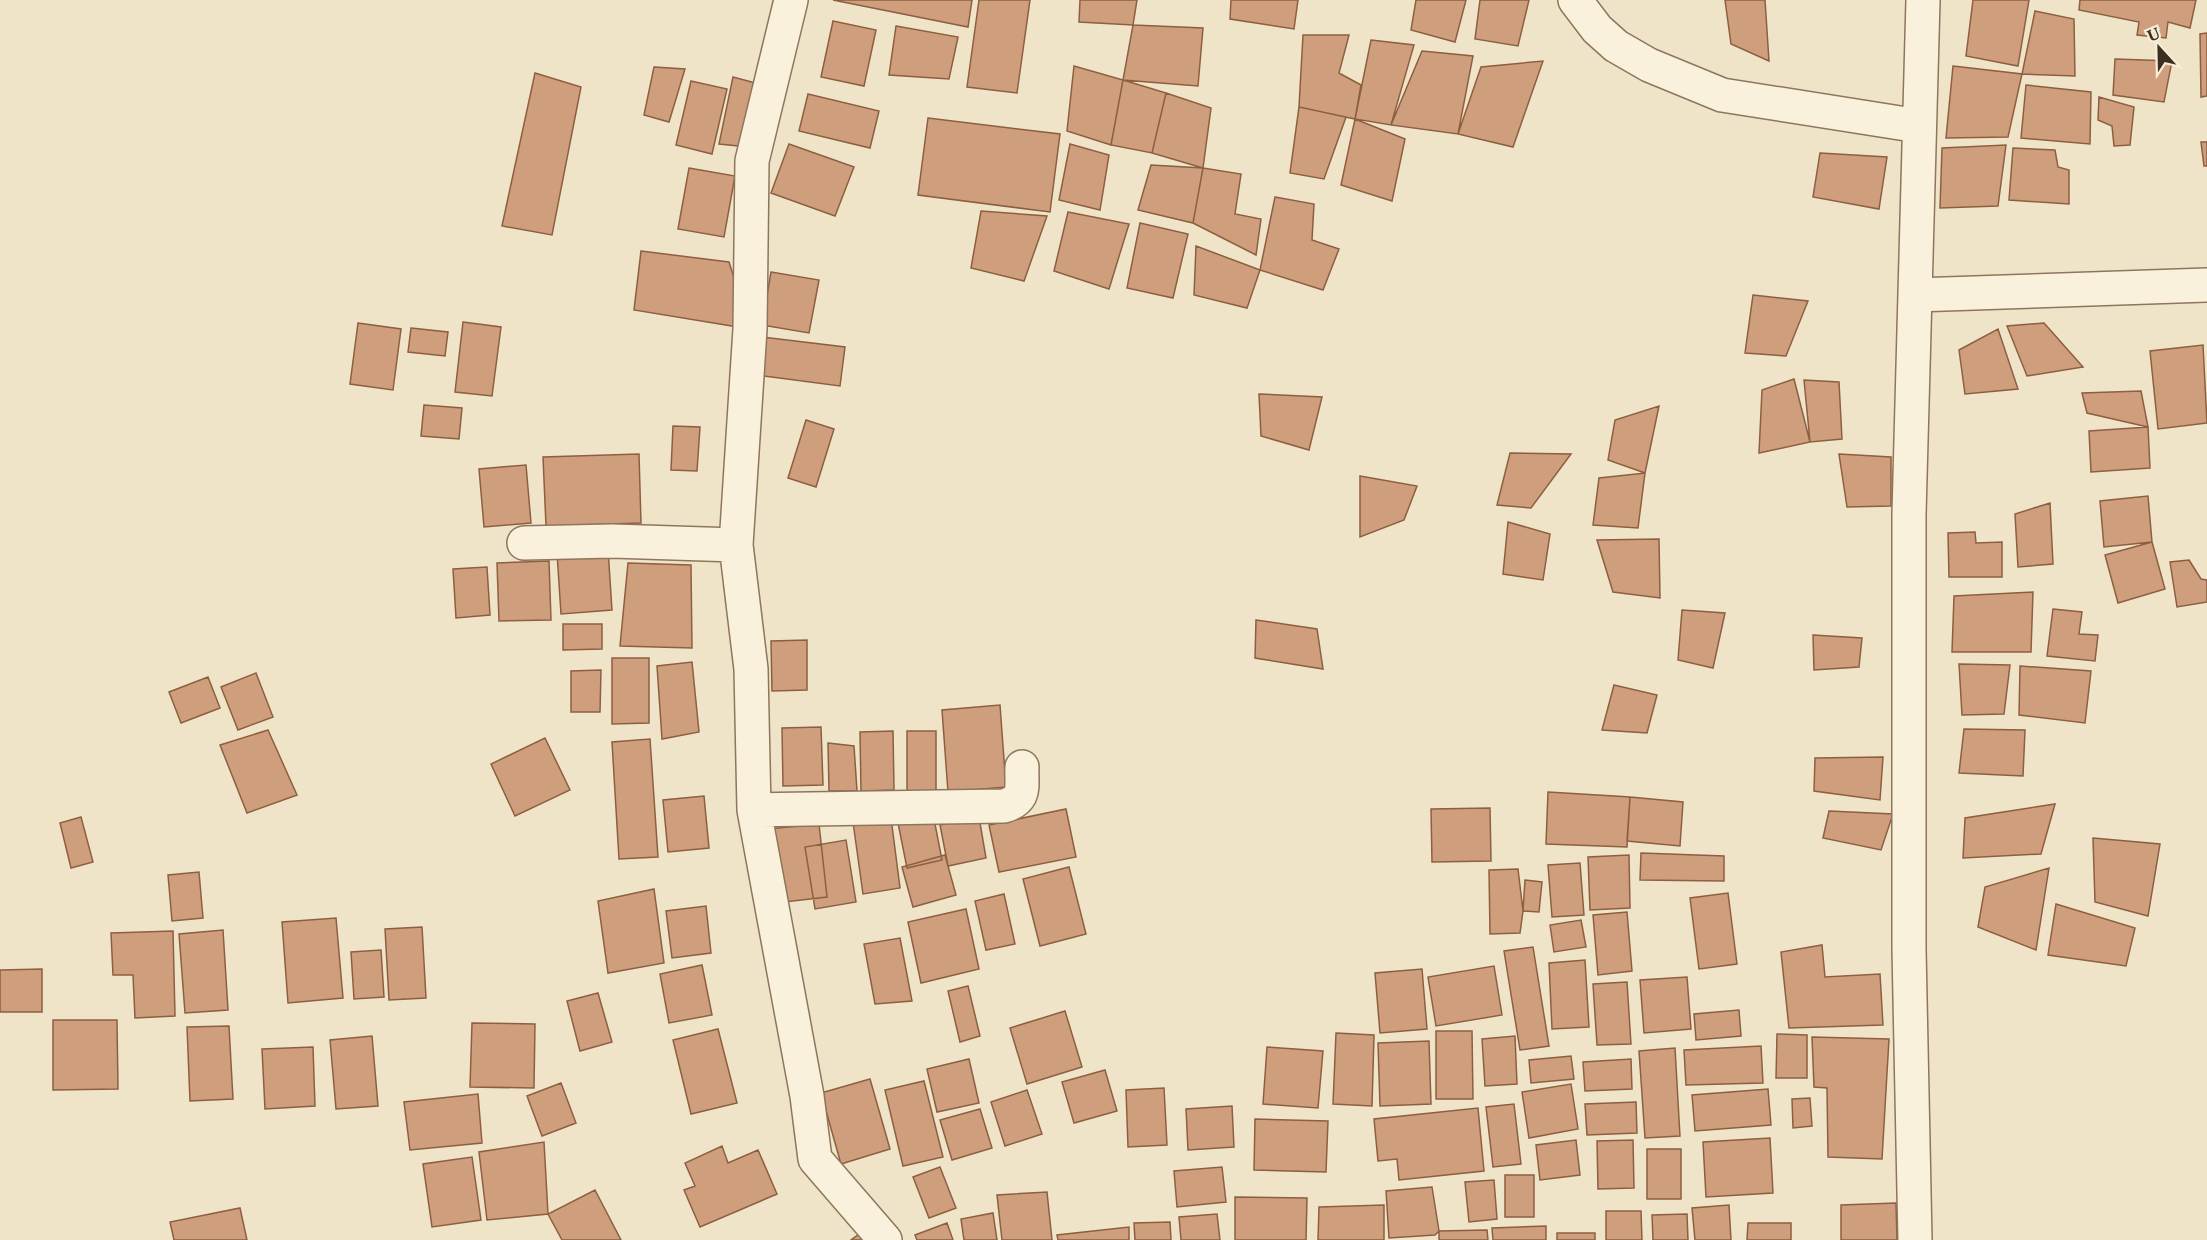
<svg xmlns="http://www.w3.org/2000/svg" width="2207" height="1240" viewBox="0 0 2207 1240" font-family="'IBM Plex Serif',serif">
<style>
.building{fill:#cf9f7d;stroke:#8d5f41;stroke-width:1.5}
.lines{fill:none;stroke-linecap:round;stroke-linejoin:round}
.minor-casing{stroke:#8d765c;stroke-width:36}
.minor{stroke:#faf1dc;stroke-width:33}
</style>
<rect width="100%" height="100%" fill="#f0e4c8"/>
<path class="building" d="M833,0H972L968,27Z
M979,0H1030L1017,93L967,87Z
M1080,0H1137L1133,25L1079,22Z
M1231,0H1298L1294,29L1230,19Z
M1416,0H1466L1455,42L1411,30Z
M1480,0H1529L1518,46L1475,39Z
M1725,0H1765L1769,61L1731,44Z
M1973,0H2029L2018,66L1966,56Z
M2080,0H2196L2190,28L2168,22L2166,38L2137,35L2139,22L2079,10Z
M2035,11L2074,19L2075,76L2022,74Z
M833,21L876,30L864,86L821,77Z
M1133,25L1203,28L1198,86L1123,80Z
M896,26L958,37L949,79L889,75Z
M2207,33V96L2201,97L2200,34Z
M1303,35H1349L1339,73L1361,85L1355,119L1299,107Z
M1371,40L1414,45L1391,125L1355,119Z
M1422,51L1473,56L1458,134L1391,125Z
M2115,59L2172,61L2164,102L2113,95Z
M1543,61L1513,147L1458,134L1481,67Z
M1074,66L1123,80L1111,145L1067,131Z
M1953,66L2022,74L2008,137L1946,138Z
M654,67L685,69L669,122L644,115Z
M535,73L581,87L552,235L502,226Z
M733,77L763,85L748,147L719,144Z
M1123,80L1166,93L1152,153L1111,145Z
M691,81L727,89L712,154L676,145Z
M2026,85L2091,92L2090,144L2021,138Z
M1166,93L1211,108L1203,168L1152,153Z
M808,94L879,111L870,148L799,131Z
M2099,97L2134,107L2130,145L2114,146L2112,126L2098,120Z
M1299,107L1346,117L1324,179L1290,173Z
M928,118L1060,134L1050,212L918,195Z
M1355,119L1405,139L1392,201L1341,185Z
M2201,142H2207V166H2204Z
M789,144L854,167L835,216L771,193Z
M1070,144L1109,155L1100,210L1059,200Z
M2006,145L1998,206L1940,208L1942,148Z
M2013,148L2055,150L2058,167L2069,170V204L2009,200Z
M1820,153L1887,157L1879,209L1813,197Z
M1151,165L1203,168L1193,223L1138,210Z
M689,168L735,176L724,237L678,229Z
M1203,168L1241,174L1235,214L1261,219L1256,255L1193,223Z
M1275,197L1314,204L1312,240L1339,249L1323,290L1260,270Z
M981,211L1047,216L1024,281L971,268Z
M1068,212L1129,224L1109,289L1054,271Z
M1140,223L1188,234L1173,298L1127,288Z
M1196,246L1260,270L1247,308L1194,295Z
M641,251L729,262L750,329L634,310Z
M771,272L819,280L809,333L762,325Z
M1753,295L1808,301L1786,356L1745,353Z
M463,322L501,327L492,396L455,392Z
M358,323L401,329L393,390L350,384Z
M2044,323L2083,367L2027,376L2007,326Z
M411,328L448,332L445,356L408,352Z
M1998,329L2018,389L1965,394L1959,350Z
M762,337L845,347L840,386L757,375Z
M2203,345L2207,423L2158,429L2150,351Z
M1794,379L1810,442L1759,453L1762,390Z
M1804,380L1839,382L1842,439L1810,442Z
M2141,391L2148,427L2087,413L2082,393Z
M1259,394L1322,397L1309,450L1261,436Z
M424,405L462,408L459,439L421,436Z
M1659,406L1645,473L1608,460L1615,420Z
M806,420L834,429L816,487L788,478Z
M673,426L700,427L697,471L671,470Z
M2148,427L2150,468L2091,472L2089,431Z
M1510,453L1571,454L1531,508L1497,505Z
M639,454L641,523L546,526L543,457Z
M1839,454L1891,457V506L1847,507Z
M526,465L531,523L484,527L479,469Z
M1645,473L1638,528L1593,525L1599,478Z
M1360,476L1417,486L1404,520L1360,537Z
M2148,496L2152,542L2104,547L2100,501Z
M2050,503L2053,564L2018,567L2015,514Z
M1508,522L1550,534L1543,580L1503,574Z
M1975,532L1976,543L2002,542V577H1949L1948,533Z
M1659,539L1660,598L1613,592L1597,540Z
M2152,542L2165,589L2118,603L2105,555Z
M608,549L612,610L561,614L557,553Z
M2189,560L2201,579L2207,580V602L2177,607L2170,562Z
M549,561L551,620L499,621L497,563Z
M628,563L691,565L692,648L620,646Z
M487,567L490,615L456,618L453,569Z
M2033,592L2031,652H1952L1954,596Z
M2053,609L2082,612L2079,634L2098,635L2095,661L2047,656Z
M1682,610L1725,613L1713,668L1678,660Z
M1256,620L1317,629L1323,669L1255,658Z
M563,624H602V649L563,650Z
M1813,635L1862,638L1859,667L1814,670Z
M807,640V690L772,691L771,641Z
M612,658H649V723L612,724Z
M692,662L699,732L662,739L657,666Z
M1959,664L2010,665L2004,714L1962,715Z
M2020,666L2091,671L2085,723L2019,715Z
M601,670L600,712H571V671Z
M256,673L273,717L238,730L221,687Z
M208,677L220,708L181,723L169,692Z
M1614,685L1657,695L1647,733L1602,730Z
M1000,705L1006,787L948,792L942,710Z
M821,727L823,785L783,786L782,728Z
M1964,729L2025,730L2023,776L1959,773Z
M268,730L297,795L247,813L220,745Z
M893,731L894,790L861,791L860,732Z
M907,731H936V791H907Z
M545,738L570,790L515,816L491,764Z
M650,739L658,857L619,859L612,742Z
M828,743L854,746L857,791H829Z
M1883,757L1880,800L1814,791L1815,758Z
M1548,792L1630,797L1627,847L1546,844Z
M704,796L709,848L668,852L663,800Z
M1630,797L1683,802L1680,846L1627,841Z
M2055,804L2041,854L1963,858L1965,818Z
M1490,808L1491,861L1432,862L1431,809Z
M1066,809L1076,857L999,872L989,825Z
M890,810L900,888L863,894L852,815Z
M1829,811L1893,814L1881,850L1823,838Z
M81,817L93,862L71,868L60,823Z
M979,817L986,858L948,866L940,825Z
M898,823L935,824L942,860L907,868Z
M819,824L827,897L776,903L768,829Z
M2093,838L2160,844L2148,916L2095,902Z
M846,840L856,902L815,909L805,847Z
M1641,853L1724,856V881L1640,880Z
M945,855L956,895L913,907L902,867Z
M1629,855L1630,908L1590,910L1588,857Z
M1580,863L1584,915L1552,917L1548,865Z
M1069,867L1086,934L1040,946L1023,879Z
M2049,868L2036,950L1978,927L1985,887Z
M1518,869L1523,911L1520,933L1490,934L1489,870Z
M199,872L203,918L172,921L168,875Z
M1525,880L1542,882L1539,912L1523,911Z
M654,889L664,963L608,973L598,901Z
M1728,893L1737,964L1699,969L1690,898Z
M1004,894L1015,944L986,950L975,901Z
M2056,904L2135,928L2126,966L2048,955Z
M706,906L711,953L672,958L666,911Z
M966,909L979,969L921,983L908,922Z
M1627,912L1632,971L1598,975L1593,915Z
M336,918L343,998L288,1003L282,922Z
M1581,920L1586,947L1554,952L1550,925Z
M422,927L426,998L389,1000L385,929Z
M223,930L228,1010L185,1013L179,934Z
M173,931L175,1016L135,1018L133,975H113L111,933Z
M900,938L912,1001L875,1004L864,944Z
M1822,945L1825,977L1880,974L1883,1025L1789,1028L1781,952Z
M1533,947L1549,1046L1520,1050L1504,951Z
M381,950L384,997L354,999L351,952Z
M1585,960L1589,1027L1552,1029L1549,963Z
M702,965L712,1015L669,1023L660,974Z
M1494,966L1502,1015L1436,1026L1428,977Z
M42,969V1012H0V970Z
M1422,969L1427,1029L1380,1033L1375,973Z
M1687,977L1691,1029L1644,1033L1640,980Z
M1627,982L1631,1044L1597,1045L1593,984Z
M968,986L980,1036L960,1042L948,991Z
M598,993L612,1042L580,1051L567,1001Z
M1739,1010L1741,1036L1696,1040L1694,1014Z
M1065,1011L1082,1067L1027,1084L1010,1028Z
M53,1020H117L118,1089L53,1090Z
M472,1023L535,1024L534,1088L470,1087Z
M229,1026L233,1099L190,1101L187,1027Z
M718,1029L737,1103L691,1114L673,1040Z
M1436,1031H1472L1473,1099H1436Z
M1336,1033L1374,1035L1372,1106L1333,1104Z
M1777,1034L1807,1035V1078H1776Z
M372,1036L378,1106L336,1109L330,1040Z
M1515,1036L1517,1084L1485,1086L1482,1039Z
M1812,1037L1889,1039L1882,1159L1828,1157L1827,1088L1814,1087Z
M1429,1041L1431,1104L1380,1106L1378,1043Z
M1761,1046L1763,1083L1686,1085L1684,1050Z
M313,1047L315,1106L265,1109L262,1049Z
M1267,1047L1323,1051L1318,1108L1263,1104Z
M1675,1048L1680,1136L1645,1138L1639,1051Z
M1571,1056L1574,1079L1531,1083L1529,1060Z
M969,1059L979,1103L937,1112L927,1069Z
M1631,1059L1632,1089L1585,1091L1583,1062Z
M1105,1070L1117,1111L1074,1123L1062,1082Z
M870,1079L890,1149L841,1164L821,1093Z
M924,1081L943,1157L903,1166L885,1090Z
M561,1083L576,1123L542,1136L527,1096Z
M1571,1084L1578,1129L1529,1138L1522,1092Z
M1164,1088L1167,1145L1128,1147L1126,1090Z
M1768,1089L1771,1125L1695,1131L1692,1095Z
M1027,1090L1042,1134L1005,1146L991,1102Z
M478,1094L482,1143L410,1150L404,1102Z
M1810,1098L1812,1126L1793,1128L1792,1099Z
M1636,1102L1637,1133L1587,1135L1585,1104Z
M1514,1104L1521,1164L1493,1167L1486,1107Z
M1232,1106L1234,1147L1188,1150L1186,1109Z
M1478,1108L1484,1171L1399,1180L1397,1159L1378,1161L1374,1119Z
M980,1109L992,1148L952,1160L940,1120Z
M1255,1119L1328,1121L1326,1172L1254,1170Z
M1770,1138L1773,1193L1706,1197L1703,1142Z
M1576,1140L1580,1175L1540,1180L1536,1145Z
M1633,1140L1634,1188L1598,1189L1597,1141Z
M544,1142L548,1214L487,1220L479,1152Z
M722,1146L728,1163L758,1150L777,1194L700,1227L684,1190L695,1186L685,1163Z
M1647,1149H1681V1199H1647Z
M472,1157L481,1220L432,1227L423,1164Z
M940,1167L956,1208L929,1218L913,1177Z
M1222,1167L1226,1202L1177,1207L1174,1171Z
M1505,1175H1534V1217H1505Z
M1494,1180L1497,1219L1469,1222L1465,1182Z
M1432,1187L1439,1231L1435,1235L1389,1238L1386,1191Z
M595,1190L621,1240H562L548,1214Z
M1047,1192L1052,1240H1002L997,1195Z
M1235,1197L1307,1198L1306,1240H1235Z
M1896,1203L1897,1240H1841V1205Z
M1384,1205V1240H1318L1319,1207Z
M1729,1205L1731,1240H1695L1692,1208Z
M240,1208L247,1240H174L170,1222Z
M1606,1211H1641L1642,1240H1606Z
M993,1213L997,1240H964L961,1219Z
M1217,1214L1220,1240H1181L1179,1217Z
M1687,1214L1688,1240H1653L1652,1215Z
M1170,1222L1171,1240H1135L1134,1223Z
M947,1223L953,1240H917L915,1235Z
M1748,1223H1791V1240H1747Z
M1546,1226V1240H1493L1492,1228Z
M1129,1227V1240H1058L1057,1235Z
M1487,1230L1488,1240H1439V1231Z
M862,1232L866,1240H851Z
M1557,1233H1595V1240H1557Z"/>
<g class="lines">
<g class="minor-casing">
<path id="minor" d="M791,0L752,161L750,329L736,545L751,669L754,810L807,1096L815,1159L885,1240
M1575,0L1597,29L1616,46L1649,65L1722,95L1919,126
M1915,295L2207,285
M524,543L612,541L736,545
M754,810L1004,806C1027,799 1021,787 1022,767
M1915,1240L1909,949V514L1923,0"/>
</g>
<use href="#minor" class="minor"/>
</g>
<g transform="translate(2159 48) rotate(338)" stroke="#f7eed8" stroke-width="4.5" paint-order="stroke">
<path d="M0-4.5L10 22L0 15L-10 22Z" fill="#3d2e20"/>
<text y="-9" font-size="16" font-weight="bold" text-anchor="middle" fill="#3d2e20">U</text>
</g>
</svg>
